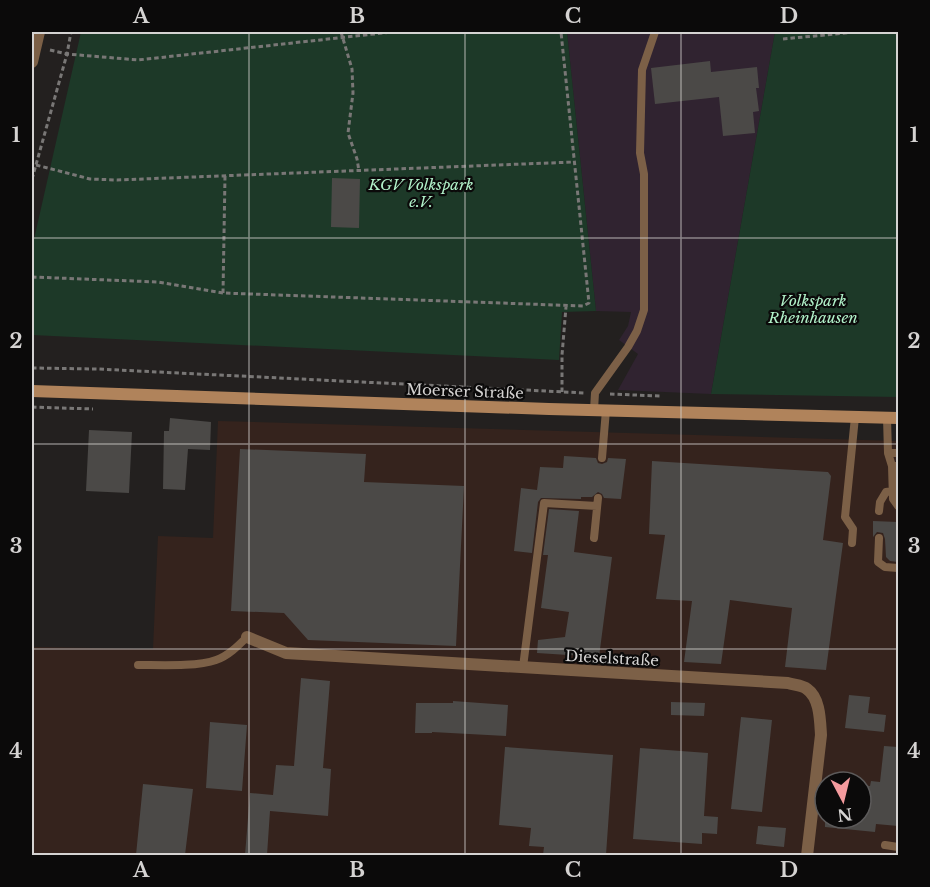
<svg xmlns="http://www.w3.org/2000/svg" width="930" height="887" viewBox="0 0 930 887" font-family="'Libre Baskerville',serif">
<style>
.commercial{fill:#35231d;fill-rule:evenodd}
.industrial{fill:#302330}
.green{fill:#1d3928}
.building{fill:#4b4947}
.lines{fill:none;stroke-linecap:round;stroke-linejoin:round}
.path{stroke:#797776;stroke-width:3;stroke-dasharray:4.5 3;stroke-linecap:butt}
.lane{stroke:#7c6047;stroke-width:8}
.street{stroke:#7c6047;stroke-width:12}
.secondary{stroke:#b0835b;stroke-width:12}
.grid{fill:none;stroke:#d5d3d2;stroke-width:1.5;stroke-opacity:0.55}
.labels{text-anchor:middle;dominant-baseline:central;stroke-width:4.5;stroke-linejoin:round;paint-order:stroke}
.park-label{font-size:15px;font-style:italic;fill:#b1f1c9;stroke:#0b0a0a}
.street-label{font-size:15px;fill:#d5d3d2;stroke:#0b0a0a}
.neatline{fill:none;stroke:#d5d3d2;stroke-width:2}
.grid-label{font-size:20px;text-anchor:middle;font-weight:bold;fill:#d5d3d2}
</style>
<rect width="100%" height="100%" fill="#23201f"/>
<path class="commercial" d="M218,421L898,441V855H32V647L153,649L158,536L213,538ZM825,782H861V818H825Z"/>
<path class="industrial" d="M567,32H775L711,394L618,390L638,354L619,340L628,326L631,312L596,311Z"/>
<path class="green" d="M81,32H567L596,311L562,312L559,360L32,335V248Z
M775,32H898V397L711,394Z"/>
<path class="building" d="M710,61L711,72L757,67L759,88H756L759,111L753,112L755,133L723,136L719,97L655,104L651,68Z
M332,178L360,179L359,228L331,227Z
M170,418L211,422L210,450L188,449L185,490L163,489L164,431H169Z
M89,430L132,432L129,493L86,491Z
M240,449L366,454L364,482L464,486L456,646L308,640L284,613L231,611Z
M564,456L596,458L598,463L602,464L607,462L608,458L626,459L621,499L604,498L602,494L598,492L592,497H581V499L541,498L538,502L532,553L514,551L521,488L537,490L540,467L563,468Z
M652,461L828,472L831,476L823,540L843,543L826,670L785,667L792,608L730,600L721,664L684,662L692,601L656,599L665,535L649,534Z
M549,509L579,511L574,552L612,557L599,657L537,653L538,640L565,637L569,612L541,608L548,555H543Z
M873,521L898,522V562L890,561L886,557L885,539L883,533L877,532L873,537Z
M301,678L330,681L323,768L331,769L328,816L270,811L267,855H245L250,793L273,795L276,765L294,766Z
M849,695L870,697L868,713L886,715L884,732L845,728Z
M453,701L508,705L506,736L432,732V733H415L416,703H453Z
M671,702L705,703L704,716L671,715Z
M741,717L772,720L762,812L731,809Z
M210,722L247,725L242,791L206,788Z
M884,746L898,747V826L876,824L875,832L825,827V818H861V785L870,786L871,781L880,782Z
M505,747L613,755L606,855H543L544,847L529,846L531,828L499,825Z
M640,748L708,753L704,816L718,817L717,834L702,833V844L633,839Z
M143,784L193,789L185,855H136Z
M758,826L786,828L784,847L756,844Z"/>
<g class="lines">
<path class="path" d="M341,32L352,69L353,93L348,133L357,159L359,171
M783,39L856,32
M50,50L67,54L138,60L392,32
M36,165L90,179L117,180L574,162
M32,179L67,54L71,32
M32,277L158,282L223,293L583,306L589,303L561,32
M223,293L225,176
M32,368L97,369L585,393
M562,392V355L566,307
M610,394L660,396
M32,407L93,409"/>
<path class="lane" d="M594,410L595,393L628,347L637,331L644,310V174L640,153L642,70L655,32
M887,418L888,453L892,466H898
M888,453H898
M602,458L606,410
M892,466L893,499L898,506
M879,511L880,502L886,492L893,491
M594,538L598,498
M879,538L878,562L885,567L898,568
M852,543L853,529L845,517L855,417
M138,665C159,665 197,667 216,660C228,656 238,646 247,637
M523,667L544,503L597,506
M885,845L898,847"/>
<path class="street" d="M32,62L39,32
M247,637L286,653L788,683C793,685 802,685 807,689C820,698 820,720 821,735L807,856"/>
<path class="secondary" d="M32,391L549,409L898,418"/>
</g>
<path class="grid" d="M249,32V856M465,32V856M681,32V856M32,238H898M32,444H898M32,649H898"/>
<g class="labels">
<g class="park-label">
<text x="421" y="184">KGV Volkspark<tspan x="421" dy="17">e.V.</tspan></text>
<text x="813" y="300">Volkspark<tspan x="813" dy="17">Rheinhausen</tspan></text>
</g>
<g class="street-label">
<text transform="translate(465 391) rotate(2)">Moerser Straße</text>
<text transform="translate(612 658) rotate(3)">Dieselstraße</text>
</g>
</g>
<rect width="930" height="887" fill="none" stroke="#0b0a0a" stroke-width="66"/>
<g transform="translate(843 800) rotate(173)"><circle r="28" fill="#0b0a0a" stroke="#5c5a5a" stroke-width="1.5"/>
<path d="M0-4.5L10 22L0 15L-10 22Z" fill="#f59b9e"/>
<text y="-9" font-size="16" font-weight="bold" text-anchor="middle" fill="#d5d3d2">N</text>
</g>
<rect x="33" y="33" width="864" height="821" class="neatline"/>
<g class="grid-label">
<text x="141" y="23">A</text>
<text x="357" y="23">B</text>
<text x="573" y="23">C</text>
<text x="789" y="23">D</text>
<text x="16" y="142">1</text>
<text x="914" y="142">1</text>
<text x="16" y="348">2</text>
<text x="914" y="348">2</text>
<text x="16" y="553">3</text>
<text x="914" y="553">3</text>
<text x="16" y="758">4</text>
<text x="914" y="758">4</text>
<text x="141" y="877">A</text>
<text x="357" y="877">B</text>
<text x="573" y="877">C</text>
<text x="789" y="877">D</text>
</g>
</svg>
